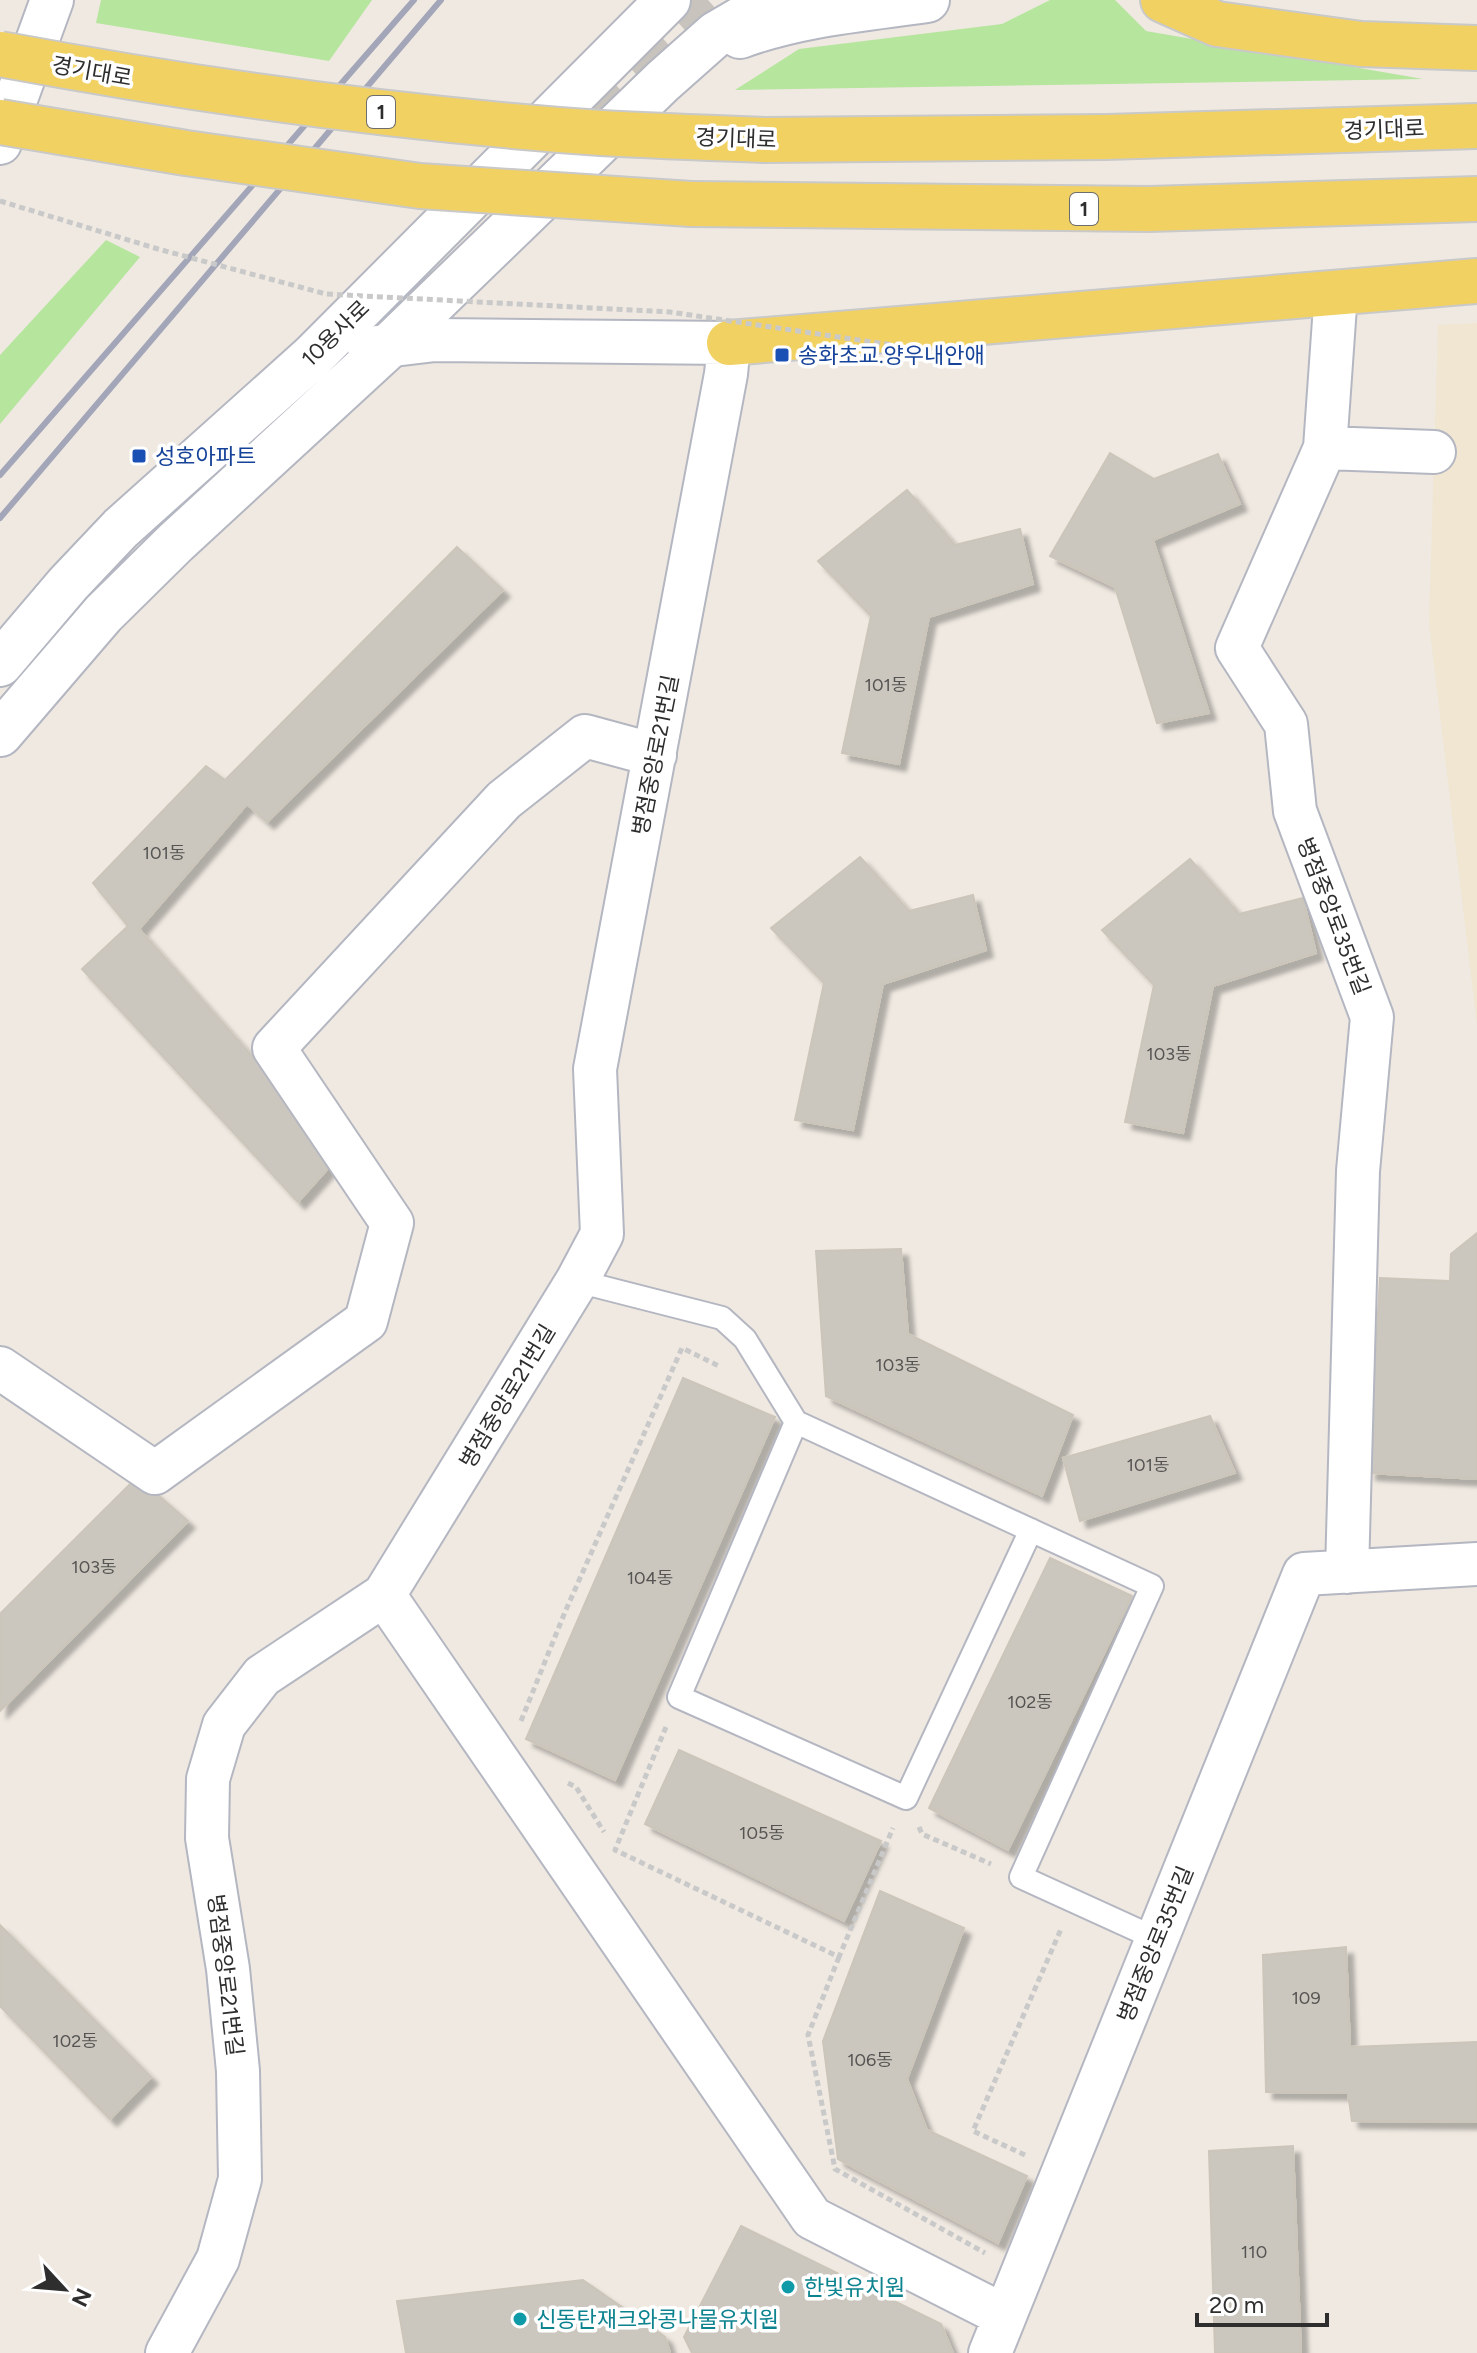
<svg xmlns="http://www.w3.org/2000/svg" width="1477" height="2353" font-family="Figtree,'Noto Sans KR',sans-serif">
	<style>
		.education { fill: #f0e6d1 }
		.green { fill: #b6e59e }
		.building { fill: #cbc7bf; stroke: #cbc5ba; stroke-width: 2; filter: url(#shadow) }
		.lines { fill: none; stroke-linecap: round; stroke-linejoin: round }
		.tertiary-tunnel { stroke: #c8c4bd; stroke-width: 44; stroke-dasharray: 44 22; stroke-linecap: butt }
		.service-casing { stroke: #b4b7c1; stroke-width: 26 }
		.minor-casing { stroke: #b4b7c1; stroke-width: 46 }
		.tertiary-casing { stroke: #b4b7c1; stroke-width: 48 }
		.primary-casing { stroke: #c9c9c9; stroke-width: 48 }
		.path { stroke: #c9c9c9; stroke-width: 5; stroke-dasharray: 6 4; stroke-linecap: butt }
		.service { stroke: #fff; stroke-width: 22 }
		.minor { stroke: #fff; stroke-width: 42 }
		.tertiary { stroke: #fff; stroke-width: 44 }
		.primary { stroke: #f2d163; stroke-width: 44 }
		.rail { stroke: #a3a6b8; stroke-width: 6 }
		.primary-bridge-casing { stroke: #c9c9c9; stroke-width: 48; stroke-linecap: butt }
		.path-bridge { stroke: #c9c9c9; stroke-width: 5; stroke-dasharray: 6 4; stroke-linecap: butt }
		.primary-bridge { stroke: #f2d163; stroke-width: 44 }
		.transit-dot { fill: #1a4fb4; stroke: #fff; stroke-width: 3 }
		.culture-dot { fill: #0f9aa8; stroke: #fff; stroke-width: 3 }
		.labels { text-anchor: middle; stroke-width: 7; stroke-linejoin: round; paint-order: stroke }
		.number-label { font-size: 18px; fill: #555452 }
		.shield { fill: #fff; stroke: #6d6d6d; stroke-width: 2 }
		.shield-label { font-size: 20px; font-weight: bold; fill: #2e2e2e }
		.street-label { font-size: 22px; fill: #2e2e2e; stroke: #fff }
		.transit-label { font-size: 22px; fill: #164399; stroke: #fff; text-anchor: start }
		.culture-label { font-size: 22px; fill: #0d838f; stroke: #fff; text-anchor: start }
	</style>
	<defs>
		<filter id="shadow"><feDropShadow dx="7" dy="7" stdDeviation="2" flood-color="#0004"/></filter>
	</defs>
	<rect width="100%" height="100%" fill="#efe9e1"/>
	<!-- education -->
	<path class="education" d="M1477,323V1025L1429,623L1438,325Z"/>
	<!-- green -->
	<path class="green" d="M101,0H372L329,61L96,23Z
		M1050,0H1115L1146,31L1423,79L735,90L799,49L1002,24Z
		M106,240L140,257L0,424V355Z"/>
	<!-- building -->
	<path class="building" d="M1110,453L1154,479L1218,454L1240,504L1153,540L1209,713L1157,723L1115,587L1050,556Z
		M907,490L955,545L1020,529L1033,584L929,617L899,764L842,753L871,616L818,561Z
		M457,547L503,590L267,822L247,804L139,929L340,1155L298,1202L82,969L128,926L93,883L206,766L225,780Z
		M860,857L909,911L973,895L986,950L883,984L853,1130L795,1120L824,983L771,928Z
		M1190,859L1239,914L1303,898L1316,953L1213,986L1183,1133L1125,1122L1154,985L1102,930Z
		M1477,1233V1479L1369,1473L1380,1278L1450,1281L1451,1254Z
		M901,1249L908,1334L1073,1415L1042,1496L826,1396L816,1251Z
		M683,1378L775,1417L615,1780L526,1739Z
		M1210,1416L1235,1473L1080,1521L1063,1458Z
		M137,1477L188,1521L0,1711V1614Z
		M1050,1558L1132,1596L1008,1850L929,1808Z
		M679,1750L881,1841L844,1921L645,1824Z
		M880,1891L964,1928L907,2079L927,2130L1027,2176L998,2243L838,2159L823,2041Z
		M0,1925L151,2077L110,2119L0,2006Z
		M1346,1947L1350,2047L1477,2042V2122L1352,2121L1348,2093L1266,2092L1263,1955Z
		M1293,2146L1301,2353H1215L1209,2151Z
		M741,2226L941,2324L953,2353H692L684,2337Z
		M583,2280L665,2337L670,2353H406L397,2301Z"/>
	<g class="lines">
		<!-- tertiary-tunnel -->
		<path class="tertiary-tunnel" d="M582,113L708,0"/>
		<defs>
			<path id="service" d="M577,1281L722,1318L745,1339L796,1422L1152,1586L1021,1877L1157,1939
				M796,1422L679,1697L906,1798L1031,1530"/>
			<path id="minor" d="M0,143L52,0
				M1336,292L1325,448L1237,648L1286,724L1295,811L1372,1017L1358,1171L1347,1572
				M1325,448L1434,452
				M0,1368L155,1473L366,1321L392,1223L274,1048L504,800L585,736L655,755
				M384,1595L812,2218L1005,2316
				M167,2353L218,2259L240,2179L238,2071L228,1969L207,1838L208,1779L224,1725L262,1676L384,1595L577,1281L602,1234L595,1069L726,374L729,343L435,340L369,348
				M990,2353L1304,1574L1477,1564"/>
			<path id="tertiary" d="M740,36C800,14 863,9 927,0
				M0,664L68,584L121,528L312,357L668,0
				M0,734L103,614L176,542L391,344L663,81L716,34L774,0"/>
			<path id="primary" d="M1163,0L1217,24L1361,44L1477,48
				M765,140L1106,137L1477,126
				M691,204L1149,209L1477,199
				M729,343L1477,281"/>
		</defs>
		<!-- service casing -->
		<use href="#service" class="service-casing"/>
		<!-- minor casing -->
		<use href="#minor" class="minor-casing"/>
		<!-- tertiary casing -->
		<use href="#tertiary" class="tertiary-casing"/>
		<!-- primary casing -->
		<use href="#primary" class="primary-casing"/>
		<!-- path -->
		<path class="path" d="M521,1721L565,1612L682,1348L721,1367
			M666,1727L615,1850L839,1957L893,1828
			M568,1783L576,1787L604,1832
			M919,1827L922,1834L991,1864
			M839,1957L808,2035L835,2169L985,2253
			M1025,2155L973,2131L1061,1929"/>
		<!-- service -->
		<use href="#service" class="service"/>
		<!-- minor -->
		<use href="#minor" class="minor"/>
		<!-- tertiary -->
		<use href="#tertiary" class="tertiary"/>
		<!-- primary -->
		<use href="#primary" class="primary"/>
		<!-- rail -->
		<path class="rail" d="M0,475L414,0
			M0,518L441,0"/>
		<defs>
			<path id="primary-bridge" d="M0,54C199,91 399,119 601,133C656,136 711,138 765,140
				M0,122L186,153L420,186L691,204"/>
		</defs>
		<!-- primary-bridge casing -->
		<use href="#primary-bridge" class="primary-bridge-casing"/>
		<!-- path-bridge -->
		<path class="path-bridge" d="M0,201L158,249L326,294L670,312L899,346"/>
		<!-- primary-bridge -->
		<use href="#primary-bridge" class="primary-bridge"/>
	</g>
	<!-- markers -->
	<g class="transit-dot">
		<rect x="774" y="347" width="16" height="16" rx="4"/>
		<rect x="131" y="448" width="16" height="16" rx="4"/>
	</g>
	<g class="culture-dot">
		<circle cx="788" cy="2287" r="8"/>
		<circle cx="520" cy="2319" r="8"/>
	</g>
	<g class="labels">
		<!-- number labels -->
		<g class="number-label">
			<text x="886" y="691">101동</text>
			<text x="164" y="859">101동</text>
			<text x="1169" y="1060">103동</text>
			<text x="898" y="1371">103동</text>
			<text x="1148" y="1471">101동</text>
			<text x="94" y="1573">103동</text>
			<text x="650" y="1584">104동</text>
			<text x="1030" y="1708">102동</text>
			<text x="762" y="1839">105동</text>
			<text x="1306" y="2004">109</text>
			<text x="75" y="2047">102동</text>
			<text x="870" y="2066">106동</text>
			<text x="1254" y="2258">110</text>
		</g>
		<!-- shield labels -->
		<g class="shield">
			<rect x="367" y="96" width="28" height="32" rx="6"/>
			<rect x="1070" y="193" width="28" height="32" rx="6"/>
		</g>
		<g class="shield-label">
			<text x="381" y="119">1</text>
			<text x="1084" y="216">1</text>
		</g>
		<!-- street labels -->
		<g class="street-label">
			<text transform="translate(92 71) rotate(10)" y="8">경기대로</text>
			<text transform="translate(1384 129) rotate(-2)" y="8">경기대로</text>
			<text transform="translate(736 138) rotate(2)" y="8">경기대로</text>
			<text transform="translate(335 333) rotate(-44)" y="8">10용사로</text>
			<text transform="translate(655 755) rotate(-79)" y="8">병점중앙로21번길</text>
			<text transform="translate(1334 916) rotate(69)" y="8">병점중앙로35번길</text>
			<text transform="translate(507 1396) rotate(-59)" y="8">병점중앙로21번길</text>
			<text transform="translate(1155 1944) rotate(-68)" y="8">병점중앙로35번길</text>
			<text transform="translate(226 1975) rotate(83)" y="8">병점중앙로21번길</text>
		</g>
		<!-- transit labels -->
		<g class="transit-label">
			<text x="798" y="363">송화초교.양우내안애</text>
			<text x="155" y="464">성호아파트</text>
		</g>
		<!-- culture labels -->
		<g class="culture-label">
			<text x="804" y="2295">한빛유치원</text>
			<text x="536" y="2327">신동탄재크와콩나물유치원</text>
		</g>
	</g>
	<!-- north arrow -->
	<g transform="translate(64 2289) rotate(116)" stroke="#ffffff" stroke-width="6" paint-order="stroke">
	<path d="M0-6L14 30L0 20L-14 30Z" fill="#2e2e2e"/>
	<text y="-12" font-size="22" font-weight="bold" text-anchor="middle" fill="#2e2e2e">N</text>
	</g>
	<!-- scale -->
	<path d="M1197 2313v12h130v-12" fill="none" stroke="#2e2e2e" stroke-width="4"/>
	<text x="1209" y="2313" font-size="24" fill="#2e2e2e" stroke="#ffffff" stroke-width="6" paint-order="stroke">20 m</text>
</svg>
